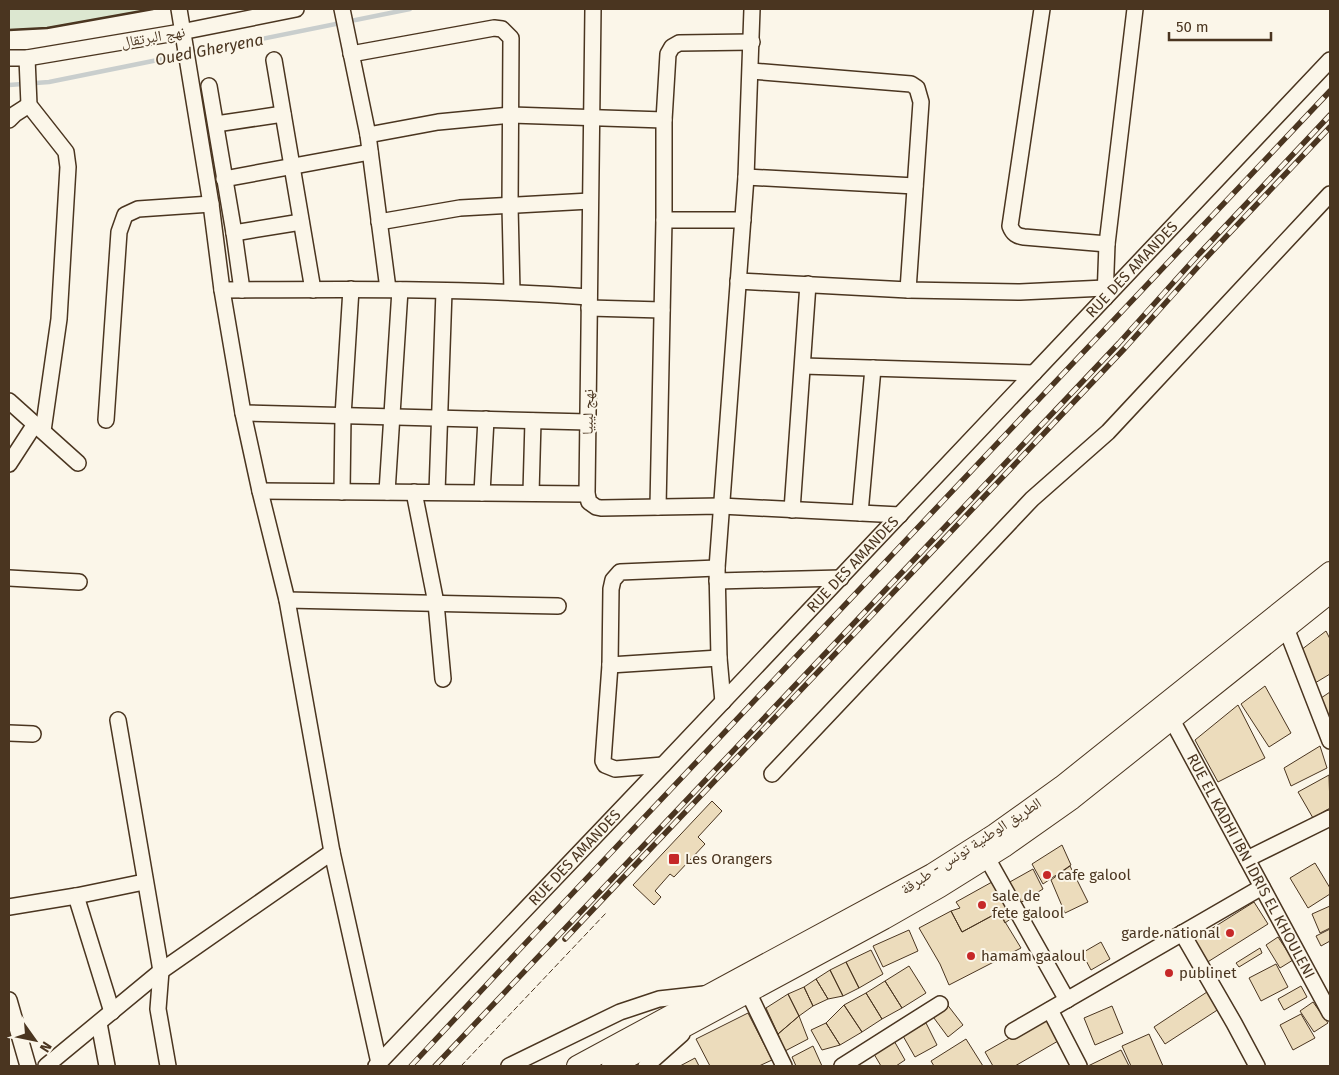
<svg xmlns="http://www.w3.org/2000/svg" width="1339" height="1075" font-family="'Fira Sans','Noto Naskh Arabic',sans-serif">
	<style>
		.green { fill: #dce7d0; stroke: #887966 }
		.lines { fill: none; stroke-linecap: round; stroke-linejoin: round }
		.stream { stroke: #c9cecd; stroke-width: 4.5 }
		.building { fill: #ecdcbc; stroke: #4a3520 }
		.minor-casing { stroke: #4a3520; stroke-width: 18 }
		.major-casing { stroke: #4a3520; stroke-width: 22 }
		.minor { stroke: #fbf6e9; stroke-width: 15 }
		.major { stroke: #fbf6e9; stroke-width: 20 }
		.rail-casing { stroke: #4a3520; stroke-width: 5.5 }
		.rail { stroke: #fbf6e9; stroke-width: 4; stroke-dasharray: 11; stroke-linecap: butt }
		.fence { stroke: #4a3520; stroke-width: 1; stroke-dasharray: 6 2.5; stroke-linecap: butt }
		.wall { stroke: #4a3520; stroke-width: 2.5 }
		.poi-dot { fill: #c62828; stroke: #fbf6e9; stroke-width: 2 }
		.labels { text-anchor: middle; stroke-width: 4; stroke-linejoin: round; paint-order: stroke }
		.street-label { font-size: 15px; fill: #4a3520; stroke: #fbf6e9 }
		.poi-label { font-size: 15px; fill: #4a3520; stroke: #fbf6e9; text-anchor: start }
		.water-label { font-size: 16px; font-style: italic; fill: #4a3520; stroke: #fbf6e9 }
	</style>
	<rect width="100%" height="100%" fill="#fbf6e9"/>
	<!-- green -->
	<path class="green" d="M9,9H153L47,28L9,30Z"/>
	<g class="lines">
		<!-- stream -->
		<path class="stream" d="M9,85L49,82L410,9"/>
	</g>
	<!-- building -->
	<path class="building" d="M1326,631L1330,639V674L1315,683L1301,650Z
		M1265,686L1291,733L1269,747L1241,704Z
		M1330,692V721L1318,700Z
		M1238,705L1265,758L1218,782L1195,740Z
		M1320,746L1327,768L1291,786L1284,768Z
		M1329,775L1330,808L1313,818L1298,792Z
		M712,801L722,811L698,837L705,844L674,877L670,874L655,891L661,897L654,905L633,885Z
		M1062,845L1071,865L1043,884L1032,864Z
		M1315,863L1330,888V894L1308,908L1290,878Z
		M1070,866L1088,902L1065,913L1051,880Z
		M1033,869L1043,889L1020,903L1008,883Z
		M992,882L1013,917L1005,923L999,912L962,932L951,911L960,908L956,902Z
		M1254,902L1268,924L1206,963L1192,941Z
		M1330,906V928L1320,933L1312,914Z
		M951,911L962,932L999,912L1021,948L949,985L940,964L919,928Z
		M1330,929V941L1321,946L1316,936Z
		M909,930L918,951L883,967L873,946Z
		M1278,937L1293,960L1280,968L1266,945Z
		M1101,942L1110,959L1091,970L1082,953Z
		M1260,948L1262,953L1239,967L1236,963Z
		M871,950L883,974L859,988L846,962Z
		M846,962L859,988L843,996L830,970Z
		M1276,964L1288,987L1261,1001L1249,978Z
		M909,966L926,993L902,1008L885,981Z
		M830,970L843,996L828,999L816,979Z
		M816,979L828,999L813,1006L804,987Z
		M885,981L902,1008L882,1019L866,993Z
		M1301,986L1307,997L1284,1010L1278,999Z
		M804,987L813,1006L799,1016L788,994Z
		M1210,990L1222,1007L1165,1044L1154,1027Z
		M866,993L882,1019L862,1032L844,1005Z
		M788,994L799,1016L778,1034L766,1008Z
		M1313,1002L1328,1023L1314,1032L1300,1011Z
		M946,1003L963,1025L948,1037L931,1014Z
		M844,1005L862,1032L840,1045L826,1023Z
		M1112,1006L1123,1033L1095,1045L1084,1018Z
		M748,1013L772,1060L759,1066H710L696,1039Z
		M1301,1014L1315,1038L1293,1050L1280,1025Z
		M799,1016L808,1039L785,1051L778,1034Z
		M1045,1018L1058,1041L1015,1066H993L985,1052Z
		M826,1023L840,1045L822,1050L811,1030Z
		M926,1023L937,1045L915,1057L903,1036Z
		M1149,1034L1163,1066H1131L1122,1046Z
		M893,1039L905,1060L896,1066H881L871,1049Z
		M966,1039L983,1066H934L931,1061Z
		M813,1046L822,1066H796L792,1057Z
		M1121,1050L1129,1066H1088Z
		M695,1058L699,1066H680Z"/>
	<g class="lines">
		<defs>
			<g id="minor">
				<path d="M179,9L211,204L222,290L243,413L260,491L287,600L332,852L379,1063"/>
				<path d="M342,9L368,135L388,289"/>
				<path d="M593,9L587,494L589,502L596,507L601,508L721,506L900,515"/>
				<path d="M1042,9L1010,226C1013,234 1017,236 1024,237L1107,244"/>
				<path d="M351,54L494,28L502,29L511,38L510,206L512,292"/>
				<path d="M9,58H27L181,32L296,9"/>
				<path d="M27,58L29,105L66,152L68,167L59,319L43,431"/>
				<path d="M274,60L313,290"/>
				<path d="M751,71L911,84L917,88L921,102L908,290"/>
				<path d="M209,86L234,233L242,290"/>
				<path d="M9,120L15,114L29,105"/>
				<path d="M216,124L283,114"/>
				<path d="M368,135L438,122L511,115L664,120"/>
				<path d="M746,177L915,186"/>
				<path d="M224,179L370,152"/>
				<path d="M664,220H743"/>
				<path d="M379,222L460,208L590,201"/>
				<path d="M234,233L301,222"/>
				<path d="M738,281L908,290L1020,292L1105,288"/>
				<path d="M222,290C345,289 467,288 589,297"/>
				<path d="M1105,298L1107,244L1135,9"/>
				<path d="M589,308L662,310"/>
				<path d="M803,366L1034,373"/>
				<path d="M9,401L78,463"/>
				<path d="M243,413L588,422"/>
				<path d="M106,420L119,232L125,215L138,209L211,204"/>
				<path d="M9,464L35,424"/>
				<path d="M260,491L587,494"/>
				<path d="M342,492L343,416L351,289"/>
				<path d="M387,492L400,290"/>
				<path d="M414,492L436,603L443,679"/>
				<path d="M437,492L444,291"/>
				<path d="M482,493L486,419"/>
				<path d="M531,493L533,421"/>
				<path d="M658,507L664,220V120L668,54L672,47L679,43L752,42"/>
				<path d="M792,510L808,284"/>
				<path d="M860,513L873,368"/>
				<path d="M9,578L79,582"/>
				<path d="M717,581L841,578"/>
				<path d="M287,600L558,606"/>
				<path d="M1286,628L1330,741"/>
				<path d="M610,665L719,658"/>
				<path d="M723,702L719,658L717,568L746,177L752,9"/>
				<path d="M118,720L161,971L158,1009L168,1066"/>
				<path id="s1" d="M1172,720L1330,1013"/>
				<path d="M9,733L33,734"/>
				<path d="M663,765L615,769L605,765L603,761L610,665L611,589L613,580L620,572L717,568"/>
				<path d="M772,774L1032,499L1108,432L1330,194"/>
				<path d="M987,858L1067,1000"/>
				<path d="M1247,859L1330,818"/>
				<path d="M76,896L112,1012"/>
				<path d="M9,907L76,896L144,882"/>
				<path d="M1182,933L1234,1023L1257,1066"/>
				<path d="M748,992L784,1066"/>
				<path d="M9,1000L28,1066"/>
				<path d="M1050,1010L1079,1066"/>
				<path d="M99,1023L107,1066"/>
				<path d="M1013,1031L1262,887"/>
				<path d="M46,1066L161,971L332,852"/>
				<path id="s2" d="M376,1066L663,765L1330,60"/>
				<path d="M509,1066L620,1012L659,999L704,994"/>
				<path d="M646,1066L682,1034"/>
				<path d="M842,1066L940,1004"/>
			</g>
			<path id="major" d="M577,1066L932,874L995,834L1062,786L1330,572
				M612,1066L884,919L940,887L1004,847L1072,799L1330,593"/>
		</defs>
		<!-- minor casing -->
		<use href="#minor" class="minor-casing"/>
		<!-- major casing -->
		<use href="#major" class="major-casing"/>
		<!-- minor -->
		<use href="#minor" class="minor"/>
		<!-- major -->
		<use href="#major" class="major"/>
		<defs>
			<path id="rail" d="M565,939L1125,348L1205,259L1330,127
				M411,1066L520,949L1330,91
				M435,1066L1119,343L1199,254L1330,115"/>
		</defs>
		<!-- rail casing -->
		<use href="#rail" class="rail-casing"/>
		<!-- rail -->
		<use href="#rail" class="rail"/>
		<!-- fence -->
		<path class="fence" d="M461,1066L606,913"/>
		<!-- wall -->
		<path class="wall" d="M9,30L47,28L153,9"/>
	</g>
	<!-- markers -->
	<g class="poi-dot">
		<rect x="668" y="853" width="12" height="12" rx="2.5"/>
		<circle cx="1047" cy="875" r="5"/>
		<circle cx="982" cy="905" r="5"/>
		<circle cx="1230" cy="933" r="5"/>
		<circle cx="971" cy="956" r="5"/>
		<circle cx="1169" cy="973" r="5"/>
	</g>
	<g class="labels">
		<!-- street labels -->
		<g class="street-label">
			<text transform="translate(153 37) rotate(-10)" y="5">نهج البرتقال</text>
			<text dy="5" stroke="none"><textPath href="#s2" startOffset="1098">RUE DES AMANDES</textPath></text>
			<text transform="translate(588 412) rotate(-89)" y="5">نهج ليبيا</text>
			<text dy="5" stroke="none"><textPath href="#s2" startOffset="692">RUE DES AMANDES</textPath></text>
			<text transform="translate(971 846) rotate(-33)" y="5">الطريق الوطنية تونس - طبرقة</text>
			<text dy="5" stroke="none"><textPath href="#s2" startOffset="288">RUE DES AMANDES</textPath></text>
			<text dy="5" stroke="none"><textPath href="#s1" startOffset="166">RUE EL KADHI IBN IDRIS EL KHOULENI</textPath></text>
		</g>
		<!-- poi labels -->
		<g class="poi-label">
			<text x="685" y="864">Les Orangers</text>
			<text x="1057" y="880">cafe galool</text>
			<text x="992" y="901">sale de<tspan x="992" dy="17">fete galool</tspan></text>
			<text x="1220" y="938" text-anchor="end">garde national</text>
			<text x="981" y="961">hamam gaaloul</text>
			<text x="1179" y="978">publinet</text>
		</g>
		<!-- water labels -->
		<g class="water-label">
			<text transform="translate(209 49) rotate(-11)" y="6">Oued Gheryena</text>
		</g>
	</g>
	<!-- border -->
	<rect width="1339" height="1075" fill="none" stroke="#4a3520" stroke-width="20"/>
	<!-- north arrow -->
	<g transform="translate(35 1040) rotate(123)" stroke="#fbf6e9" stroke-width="4" paint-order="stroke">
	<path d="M0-4L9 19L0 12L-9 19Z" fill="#4a3520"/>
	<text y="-8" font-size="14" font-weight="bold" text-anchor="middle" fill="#4a3520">N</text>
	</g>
	<!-- scale -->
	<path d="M1169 32v8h102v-8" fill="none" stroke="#4a3520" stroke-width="2.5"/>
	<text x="1176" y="32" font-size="15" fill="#4a3520" stroke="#fbf6e9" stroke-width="4" paint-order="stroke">50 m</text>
</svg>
